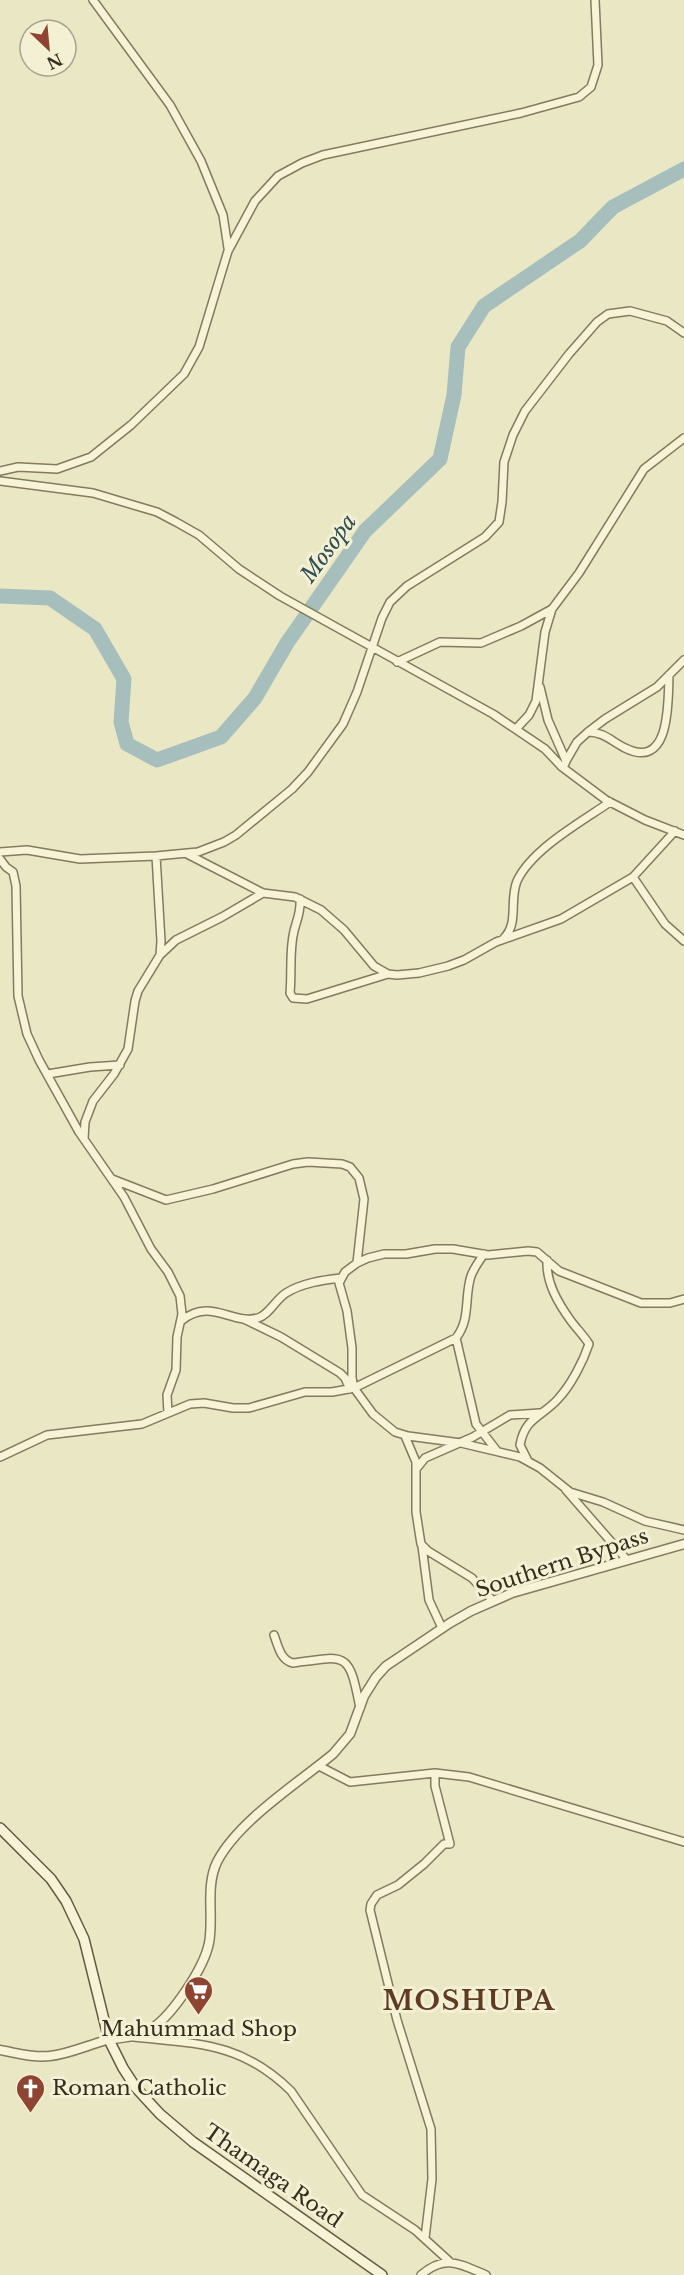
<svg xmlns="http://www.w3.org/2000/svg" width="684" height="2275" font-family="'Libre Baskerville',serif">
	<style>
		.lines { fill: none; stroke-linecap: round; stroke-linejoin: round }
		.stream { stroke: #6e8c8a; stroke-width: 2 }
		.river { stroke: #a6bebc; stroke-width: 15 }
		.minor-casing { stroke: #847a5c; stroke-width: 10 }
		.tertiary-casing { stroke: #847a5c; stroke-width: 11 }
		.secondary-casing { stroke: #665b40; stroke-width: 12 }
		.minor { stroke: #f6f3d7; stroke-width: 7 }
		.tertiary { stroke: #f6f3d7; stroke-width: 8 }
		.secondary { stroke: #f6f3d7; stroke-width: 9 }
		.labels { text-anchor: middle; stroke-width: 6; stroke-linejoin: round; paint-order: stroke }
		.street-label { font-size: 21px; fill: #352e1f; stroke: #f3f0d4 }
		.poi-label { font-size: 21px; fill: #352e1f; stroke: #f3f0d4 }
		.water-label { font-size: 22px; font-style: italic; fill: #304f54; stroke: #f3f0d4 }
		.district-label { font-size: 27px; font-weight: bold; letter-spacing: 1.5px; fill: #5e3b22; stroke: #f3f0d4 }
	</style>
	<rect width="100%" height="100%" fill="#eae7c5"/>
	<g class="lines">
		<!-- stream -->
		<path class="stream" d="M683,168H684"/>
		<!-- river -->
		<path class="river" d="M0,596L50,598L95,629L124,679L121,722L127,744L157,760L221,737L255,698L287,643L365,531L440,459L454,395L458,347L484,306L580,241L613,207L684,169"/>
		<defs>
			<path id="minor" d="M93,0L170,105L201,161L223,215L228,248
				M0,471L18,467L57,469L91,457L131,425L184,374L199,347L228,251L255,201L278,176L302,163L323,155L521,113L579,97L591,87L598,65L595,0
				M0,481L93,493L157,512L176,522L199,535L239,569L280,596L493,714L545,749L562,767L606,800L645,820L684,835
				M397,662L440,642L481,643L521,626L552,609
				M540,687L548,720L566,761L565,764
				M516,729L529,715L536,701L545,632L552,609L579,573L644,469L684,438
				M588,732C604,732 611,741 625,748C671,771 668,701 669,675
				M566,761L577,742L588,732L605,719L657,687L684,660
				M0,852L27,850L80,859L156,856L198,852L224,842L236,835L292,789L308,772L343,724L357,692L382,618L390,602L407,586L485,537L499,522L502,502L504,462L513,435L525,411L569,354L597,322L608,314L630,311L667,321L684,333
				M187,854L263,893L295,897L321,910L344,930L374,966L388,974L397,975L419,973L448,966L464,960L496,942L561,919L633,877L675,831
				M0,859L6,867L13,872L16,886L18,996L27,1034L39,1060L79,1132L124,1197L151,1249L168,1272L180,1296L182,1314L177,1337L176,1370L167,1395L168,1413
				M633,877L665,924L684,941
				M300,899C301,912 297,919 294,931C289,951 292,973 290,993L293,998L307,999L388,974
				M504,938C519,923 509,900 517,881C532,849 581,822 610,802
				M160,955L176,940L222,917L263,893
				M48,1074L90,1067L120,1065
				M84,1139L85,1122L93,1101L114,1074L128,1049L135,1001L138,991L160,955L161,941L156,856
				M112,1179L166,1200L213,1189L293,1164L308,1162L342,1164L350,1167L359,1178L364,1199L357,1263
				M684,1299L670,1303H641L559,1271L537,1252L528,1251L488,1255L453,1249H435L406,1254H384L368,1258L357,1263L345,1272L339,1283L347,1311L352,1348V1378L354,1388L373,1414L395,1432L408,1436L461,1443L520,1457L540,1468L570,1492L603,1502L645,1521L684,1530
				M244,1319L281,1337L340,1373L345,1378L350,1389
				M181,1321C211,1297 231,1325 258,1318C269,1315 276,1299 286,1293C302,1283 323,1280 341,1278
				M456,1338L476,1424L497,1451
				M405,1436L416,1462V1512L421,1544L428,1551L472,1578L493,1601
				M0,1457L47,1435L142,1424L190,1404L204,1403L233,1408H249L305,1392H332L354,1388L456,1338C471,1319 464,1297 471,1276C474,1268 479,1261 484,1254
				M527,1459L520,1445C525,1417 542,1417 558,1399C571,1385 583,1362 589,1344C584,1336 577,1329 571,1321C558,1303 546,1283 547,1260
				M417,1468L425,1458L473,1437L510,1415L540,1413
				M566,1490L627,1560
				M422,1546L429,1600L442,1628
				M274,1635C278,1646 281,1661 293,1663C348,1655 349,1652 360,1708
				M319,1766L350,1782L435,1773L469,1777L684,1842
				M134,2037C198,2044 241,2042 291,2091L362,2195L415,2230L449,2261
				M425,2238L432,2179L431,2129L397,2020L370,1910L371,1904L377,1895L398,1885L424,1864L444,1844H450L435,1786V1773
				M421,2275C445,2254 460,2264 486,2275"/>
			<path id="tertiary" d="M0,2050C17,2053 33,2058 50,2056C69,2054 88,2045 107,2040C123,2037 136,2038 151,2029C172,2016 204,1968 209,1943C214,1917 205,1887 217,1862C238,1821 298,1783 333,1754L350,1734L364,1696L376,1677L386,1666L450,1623L471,1611L512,1593L684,1544"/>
			<path id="secondary" d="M0,1828L51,1879L66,1901L84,1939L109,2040L123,2068L136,2088L160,2114L193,2142L382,2275"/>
		</defs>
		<!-- minor casing -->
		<use href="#minor" class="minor-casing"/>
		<!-- tertiary casing -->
		<use href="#tertiary" class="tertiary-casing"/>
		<!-- secondary casing -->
		<use href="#secondary" class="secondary-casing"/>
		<!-- minor -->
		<use href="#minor" class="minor"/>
		<!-- tertiary -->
		<use href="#tertiary" class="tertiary"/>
		<!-- secondary -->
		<use href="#secondary" class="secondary"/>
	</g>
	<!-- icons -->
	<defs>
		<symbol id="supermarket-pin" viewBox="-11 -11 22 30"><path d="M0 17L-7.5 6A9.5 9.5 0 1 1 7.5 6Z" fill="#8e4431" stroke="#f3f0d4"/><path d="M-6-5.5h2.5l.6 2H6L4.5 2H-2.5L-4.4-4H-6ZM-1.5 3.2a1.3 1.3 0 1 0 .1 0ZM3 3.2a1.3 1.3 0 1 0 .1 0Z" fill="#fff"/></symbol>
		<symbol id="church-pin" viewBox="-11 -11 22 30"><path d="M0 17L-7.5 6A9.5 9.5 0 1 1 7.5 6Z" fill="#8e4431" stroke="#f3f0d4"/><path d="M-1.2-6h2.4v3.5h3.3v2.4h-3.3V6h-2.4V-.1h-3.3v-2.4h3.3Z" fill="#fff"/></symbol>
	</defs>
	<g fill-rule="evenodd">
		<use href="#supermarket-pin" x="182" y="1974" width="33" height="45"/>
		<use href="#church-pin" x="14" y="2072" width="33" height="45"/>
	</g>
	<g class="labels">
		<!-- street labels -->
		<g class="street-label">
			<text transform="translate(562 1563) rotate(-18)" y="7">Southern Bypass</text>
			<text transform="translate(273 2176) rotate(35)" y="7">Thamaga Road</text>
		</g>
		<!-- poi labels -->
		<g class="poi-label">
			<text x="199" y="2036">Mahummad Shop</text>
			<text x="52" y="2095" text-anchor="start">Roman Catholic</text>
		</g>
		<!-- water labels -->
		<g class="water-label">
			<text transform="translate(328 548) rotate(-54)" y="8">Mosopa</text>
		</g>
		<!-- district labels -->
		<g class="district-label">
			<text x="469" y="2010">MOSHUPA</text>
		</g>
	</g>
	<!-- north arrow -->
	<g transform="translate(48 48) rotate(154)"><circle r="28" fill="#f3f0d4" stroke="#a7a28c" stroke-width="1.5"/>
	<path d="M0-4.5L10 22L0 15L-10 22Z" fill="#8e4431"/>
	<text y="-9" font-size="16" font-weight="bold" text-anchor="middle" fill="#352e1f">N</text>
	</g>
</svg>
